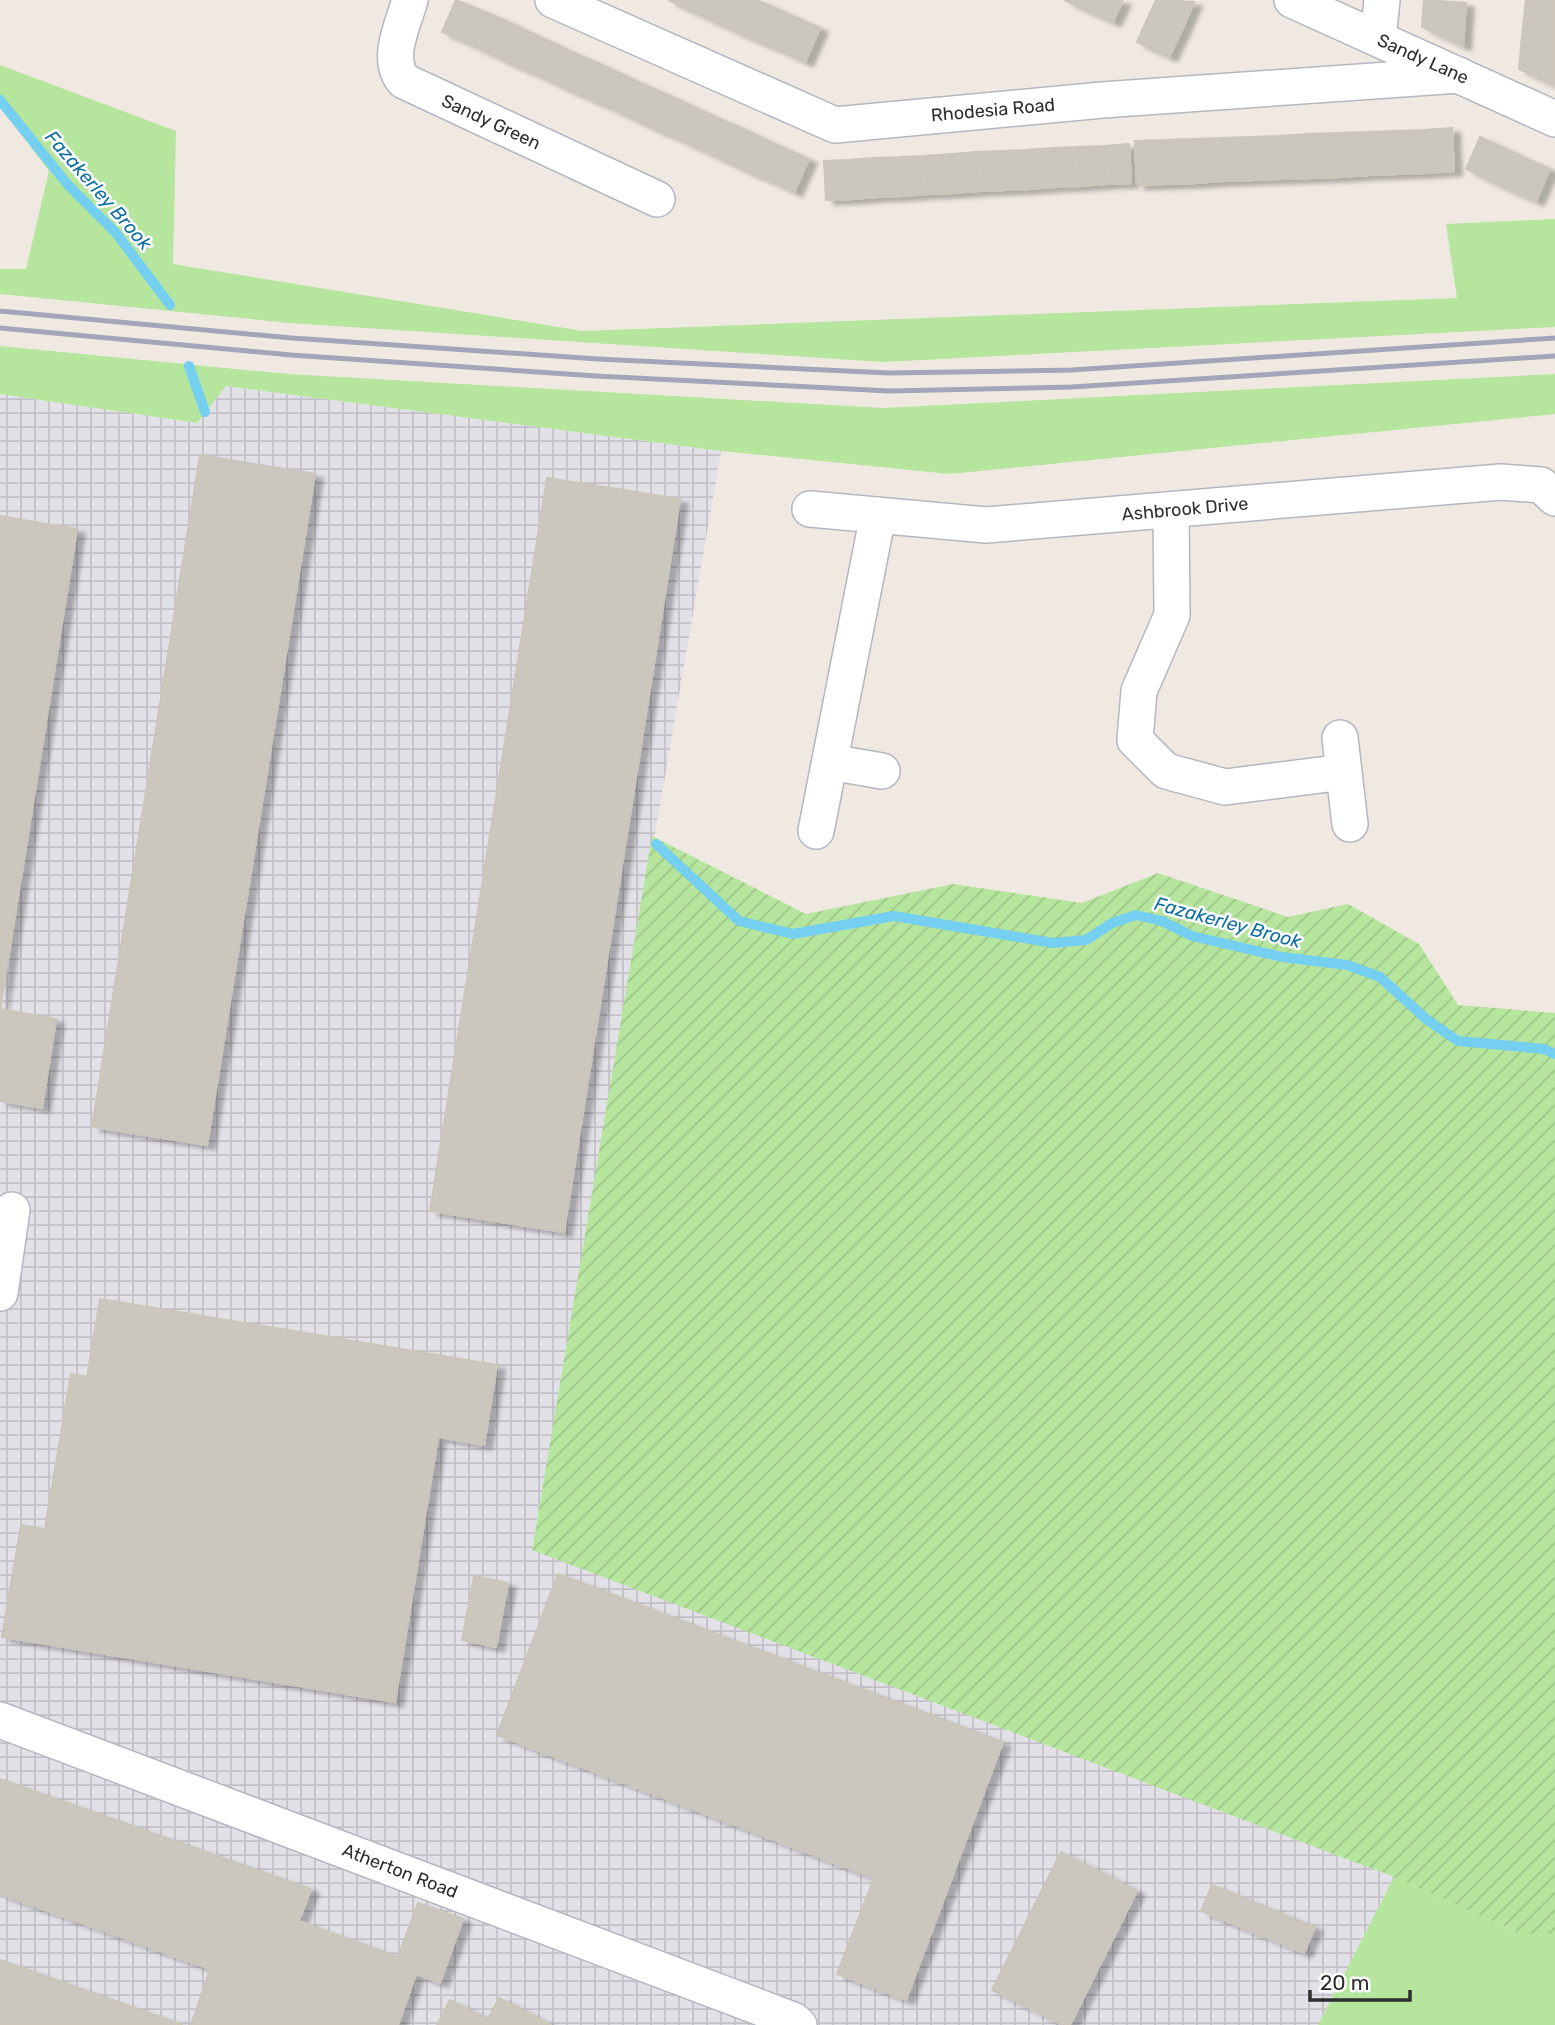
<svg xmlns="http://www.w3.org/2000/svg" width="1555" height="2025" font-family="Rubik,sans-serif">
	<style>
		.industrial { fill: url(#industrial-grid) }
		.grass { fill: #b6e59e }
		.garden { fill: url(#garden-furrows) }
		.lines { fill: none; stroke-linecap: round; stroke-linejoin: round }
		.stream { stroke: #75cff0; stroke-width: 10 }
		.building { fill: #cbc7bf; stroke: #cbc5ba; stroke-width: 2; filter: url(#shadow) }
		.minor-casing { stroke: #b4b7c1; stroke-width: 38 }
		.minor { stroke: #fff; stroke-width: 35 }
		.rail { stroke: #a3a6b8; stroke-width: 5 }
		.labels { text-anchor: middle; stroke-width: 5; stroke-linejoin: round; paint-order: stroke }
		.street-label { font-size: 18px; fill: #2e2e2e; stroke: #fff }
		.water-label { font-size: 19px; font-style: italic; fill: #0d6fa3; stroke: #fff }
	</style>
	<defs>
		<pattern id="industrial-grid" width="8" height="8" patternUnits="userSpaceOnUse" patternTransform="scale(1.75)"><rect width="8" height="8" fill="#e3e1e8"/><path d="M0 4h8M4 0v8" fill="none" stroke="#c3c1c7"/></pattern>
		<pattern id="garden-furrows" width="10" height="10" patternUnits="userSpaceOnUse" patternTransform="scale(1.75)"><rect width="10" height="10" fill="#b6e59e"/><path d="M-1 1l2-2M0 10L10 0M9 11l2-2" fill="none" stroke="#9dc588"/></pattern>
		<filter id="shadow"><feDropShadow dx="8" dy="4.5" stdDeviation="2" flood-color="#0004"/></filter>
	</defs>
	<rect width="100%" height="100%" fill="#efe9e1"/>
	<!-- industrial -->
	<path class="industrial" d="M225,386L721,451L532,1549L1394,1877L1318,2025H0V394L197,423Z"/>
	<!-- grass -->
	<path class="grass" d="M0,65L176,131L173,264L583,331L1457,298L1446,224L1555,219V327L883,362L290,323L0,294V269H26L49,171L0,107Z
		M0,346L288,374L883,408L1555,374V414L950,474L721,451L226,386L197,423L0,394Z
		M1394,1877L1521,1934H1555V2025H1318Z"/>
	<!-- garden -->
	<path class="garden" d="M652,836L806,914L953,884L1082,903L1158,873L1288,917L1348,904L1419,944L1458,1005L1555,1013V1934H1521L1394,1877L532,1550Z"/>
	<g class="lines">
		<!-- stream -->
		<path class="stream" d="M0,100L68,185L116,233L170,305
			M189,366L205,412
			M656,844L739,921L793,934L894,916L1053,943L1086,940L1112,923L1136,915L1162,921L1192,936L1282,957L1347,965L1380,977L1426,1019L1458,1041L1544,1049L1555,1054"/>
	</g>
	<!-- building -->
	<path class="building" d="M456,0L480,10L466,42L442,32Z
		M668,0H692L688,9Z
		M692,0H720L711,20L688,9Z
		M720,0H748L735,31L711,20Z
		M748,0H757L773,7L758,41L735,31Z
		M1064,0H1091L1086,10Z
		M1091,0H1123L1113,22L1086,10Z
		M1156,0L1194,2L1182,30L1149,15Z
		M1424,0L1466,3L1463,46L1422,27Z
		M1526,0H1555V21L1524,18Z
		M773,7L797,18L782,51L758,41Z
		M480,10L504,20L489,53L466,42Z
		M1149,15L1182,30L1169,57L1137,42Z
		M797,18L820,28L805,62L782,51Z
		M1524,18L1555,21V49L1521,46Z
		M504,20L527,31L512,64L489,53Z
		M527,31L551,42L536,74L512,64Z
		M551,42L574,53L559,85L536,74Z
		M1521,46L1555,49V86L1519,69Z
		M574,53L598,63L583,96L559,85Z
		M598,63L621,74L607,106L583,96Z
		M621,74L645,85L630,117L607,106Z
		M645,85L668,95L653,128L630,117Z
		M668,95L692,106L677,138L653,128Z
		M692,106L715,117L700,149L677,138Z
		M715,117L739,127L724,160L700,149Z
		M739,127L762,138L747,171L724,160Z
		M1452,128L1454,171L1425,173L1424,130Z
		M1424,130L1425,173L1397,174L1395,131Z
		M1395,131L1397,174L1368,175L1366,132Z
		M1366,132L1368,175L1339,177L1337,133Z
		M1337,133L1339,177L1310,178L1308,134Z
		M1308,134L1310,178L1281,179L1279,136Z
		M1279,136L1281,179L1253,180L1251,137Z
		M1251,137L1253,180L1224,181L1221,138Z
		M1480,137L1504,148L1489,180L1466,169Z
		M762,138L786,149L771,181L747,171Z
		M1221,138L1224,181L1195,183L1193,139Z
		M1193,139L1195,183L1166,184L1164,140Z
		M1164,140L1166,184L1137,185L1135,141Z
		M1129,144L1131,183L1106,184L1103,146Z
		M1103,146L1106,184L1080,186L1078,147Z
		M1078,147L1080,186L1055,187L1052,148Z
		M1052,148L1055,187L1029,189L1027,150Z
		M1504,148L1527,159L1512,191L1489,180Z
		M786,149L809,159L794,192L771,181Z
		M1027,150L1029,189L1004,190L1002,151Z
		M1002,151L1004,190L978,191L976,152Z
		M976,152L978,191L953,193L951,154Z
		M951,154L953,193L928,194L925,156Z
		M925,156L928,194L902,196L900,157Z
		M900,157L902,196L877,197L874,158Z
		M874,158L877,197L851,199L849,160Z
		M1527,159L1550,169L1536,201L1512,191Z
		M849,160L851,199L826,200L824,161Z
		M200,455L315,474L207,1145L92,1127Z
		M547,478L680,499L564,1232L430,1211Z
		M0,516L77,529L0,1009L56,1019L42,1108L0,1101Z
		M100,1299L497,1365L484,1445L438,1437L395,1702L2,1637L21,1525L45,1529L71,1374L87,1377Z
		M558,1574L1003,1742L906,2000L837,1974L874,1878L497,1735Z
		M474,1576L508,1583L496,1647L462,1640Z
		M0,1779L311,1889L299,1921L398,1957L418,1903L463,1919L440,1983L416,1974L398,2025H191L210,1969L0,1894Z
		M1061,1852L1137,1891L1070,2025H1063L992,1990Z
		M1212,1885L1315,1927L1304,1953L1201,1911Z
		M0,1960L183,2025H0Z
		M499,1998L551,2025H437L450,2000L488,2019Z"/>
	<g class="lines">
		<defs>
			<path id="minor" d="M410,0C403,25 385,59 404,81L657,199
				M553,0L835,125L1102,100L1459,75
				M1292,0L1555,119
				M1378,39L1382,0
				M810,509L986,525L1501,482L1541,485L1555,498
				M1171,510L1172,615L1139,691L1135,740L1166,771L1225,787L1344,772
				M1340,738L1350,824
				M830,762L882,771
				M816,831L878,515
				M0,1293L12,1210
				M0,1720L793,2020L799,2025"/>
		</defs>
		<!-- minor casing -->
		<use href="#minor" class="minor-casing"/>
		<!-- minor -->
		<use href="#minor" class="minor"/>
		<!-- rail -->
		<path class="rail" d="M0,311L292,338L598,359L889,373L1072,370L1555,338
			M0,328L291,355L596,376L889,391L1072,387L1555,356"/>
	</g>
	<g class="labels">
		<!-- street labels -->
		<g class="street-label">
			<text transform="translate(1423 59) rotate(24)" y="6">Sandy Lane</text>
			<text transform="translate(993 110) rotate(-5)" y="6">Rhodesia Road</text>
			<text transform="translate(491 122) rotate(25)" y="6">Sandy Green</text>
			<text transform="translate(1185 509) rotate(-5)" y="6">Ashbrook Drive</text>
			<text transform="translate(400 1871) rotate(21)" y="6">Atherton Road</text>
		</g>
		<!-- water labels -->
		<g class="water-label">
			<text transform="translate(99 190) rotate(49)" y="7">Fazakerley Brook</text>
			<text transform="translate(1228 922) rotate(15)" y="7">Fazakerley Brook</text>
		</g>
	</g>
	<!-- scale -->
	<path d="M1310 1990v10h100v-10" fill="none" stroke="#2e2e2e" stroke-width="3.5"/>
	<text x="1320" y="1990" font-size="21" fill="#2e2e2e" stroke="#ffffff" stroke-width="5" paint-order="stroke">20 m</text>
</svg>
